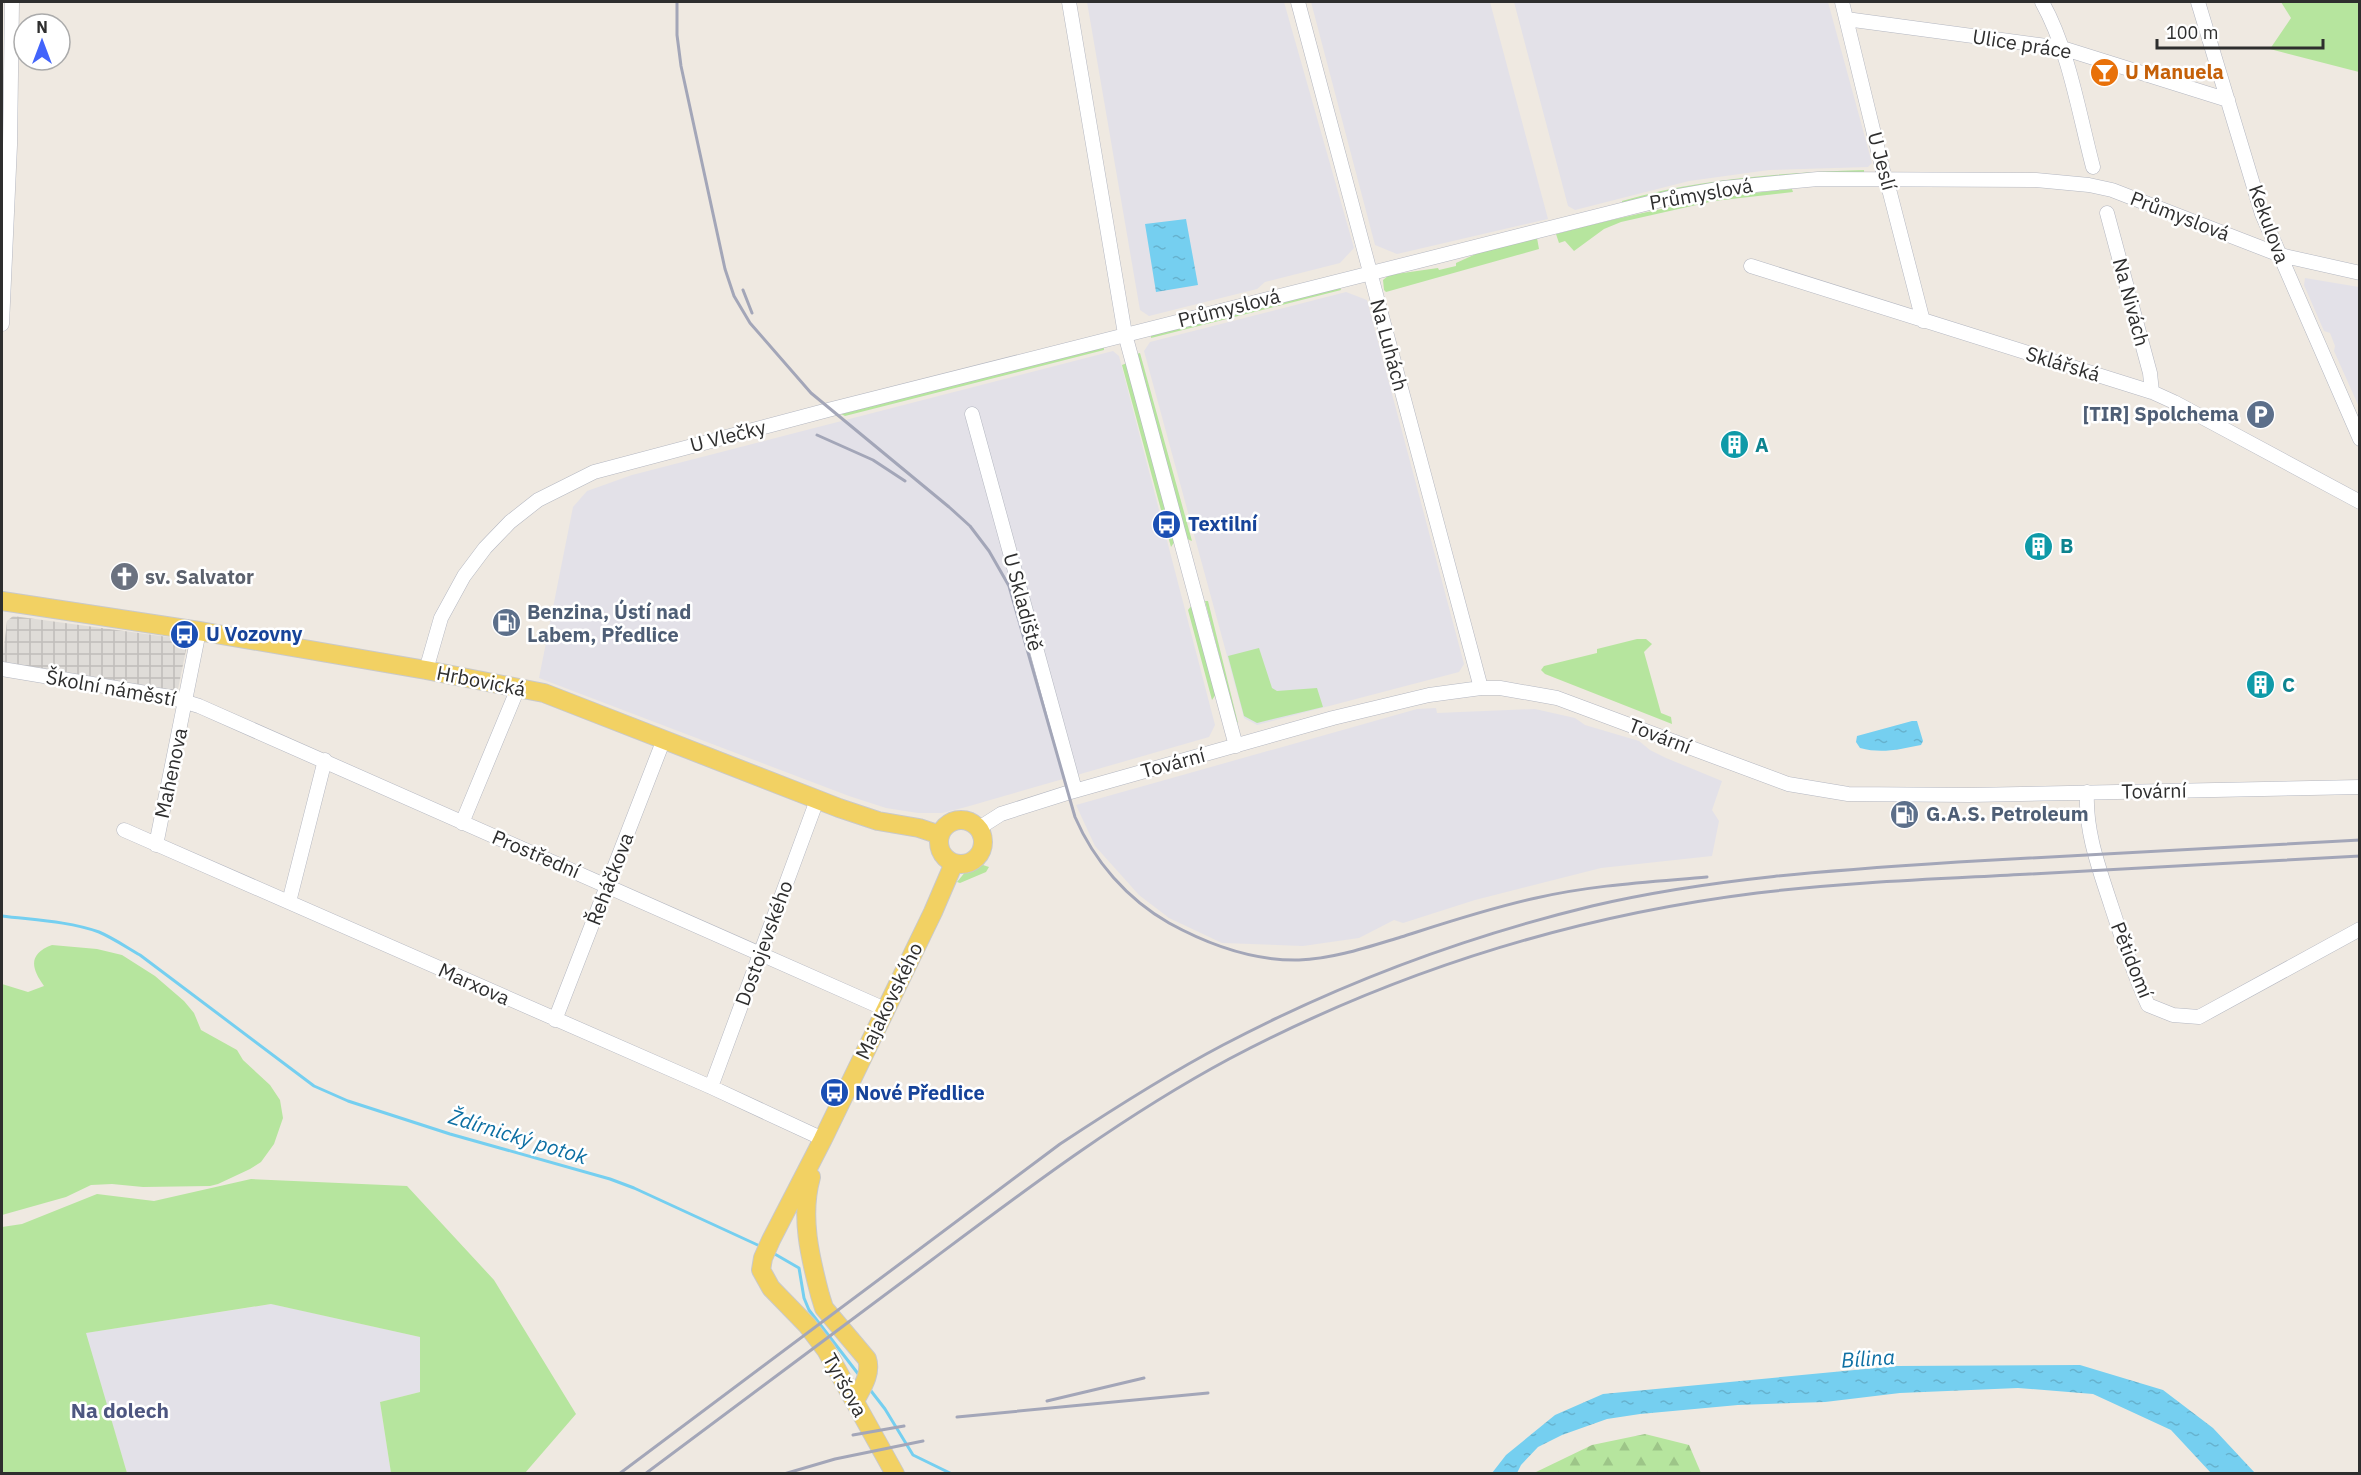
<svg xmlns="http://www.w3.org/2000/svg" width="2361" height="1475" font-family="'IBM Plex Sans',sans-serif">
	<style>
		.industrial { fill: #e3e1e8 }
		.green { fill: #b6e59e }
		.forest { fill: url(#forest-firs) }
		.plaza { fill: url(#plaza-grid) }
		.water { fill: url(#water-ripples) }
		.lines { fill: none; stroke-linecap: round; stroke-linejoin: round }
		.stream { stroke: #75cff0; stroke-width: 3 }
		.minor-casing { stroke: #b4b7c1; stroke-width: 15 }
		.major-casing { stroke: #c9c9c9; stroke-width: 20 }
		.minor { stroke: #fff; stroke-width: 14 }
		.major { stroke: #f2d163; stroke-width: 18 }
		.rail { stroke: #a3a6b8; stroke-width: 3 }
		.labels { text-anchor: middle; stroke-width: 5; stroke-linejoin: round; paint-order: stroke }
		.street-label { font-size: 20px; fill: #2e2e2e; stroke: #fff }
		.food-label { font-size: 20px; font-weight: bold; fill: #c56008; stroke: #fff; text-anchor: start }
		.service-label { font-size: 20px; font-weight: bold; fill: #4e5e75; stroke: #fff; text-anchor: start }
		.culture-label { font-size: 20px; font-weight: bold; fill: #0d838f; stroke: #fff; text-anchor: start }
		.transit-label { font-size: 20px; font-weight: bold; fill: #164399; stroke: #fff; text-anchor: start }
		.worship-label { font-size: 20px; font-weight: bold; fill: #5b616d; stroke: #fff; text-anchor: start }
		.water-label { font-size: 21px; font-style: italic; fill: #0d6fa3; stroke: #fff }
		.neighbourhood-label { font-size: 21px; font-weight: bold; fill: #4d5680; stroke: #fff }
	</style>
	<defs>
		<pattern id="forest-firs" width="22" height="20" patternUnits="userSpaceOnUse" patternTransform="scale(1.5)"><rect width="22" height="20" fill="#b6e59e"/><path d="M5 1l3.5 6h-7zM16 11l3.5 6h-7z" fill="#9dc588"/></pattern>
		<pattern id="plaza-grid" width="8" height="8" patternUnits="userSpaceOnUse" patternTransform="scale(1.5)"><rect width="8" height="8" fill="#dfdcd8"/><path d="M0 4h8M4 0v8" fill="none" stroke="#c0bdba"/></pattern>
		<pattern id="water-ripples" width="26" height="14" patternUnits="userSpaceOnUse" patternTransform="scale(1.5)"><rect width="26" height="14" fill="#75cff0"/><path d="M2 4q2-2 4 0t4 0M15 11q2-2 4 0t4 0" fill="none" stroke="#66b2ce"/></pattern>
	</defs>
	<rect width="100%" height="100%" fill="#efe9e1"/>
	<!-- industrial -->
	<path class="industrial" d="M1087,2H1284L1354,248L1340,263L1265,282L1257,289L1149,316L1140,310Z
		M1311,2H1490L1548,219L1397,254L1375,245Z
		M1514,2H1828L1872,163L1868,167L1769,170L1689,181L1575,210L1568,206Z
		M2305,278L2359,287V407L2334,351L2335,346L2330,333L2324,331L2304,285Z
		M1346,292L1367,300L1464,664L1459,672L1257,725L1244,718L1144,351L1150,342Z
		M1113,351L1119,356L1215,725L1209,737L966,807L942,813H918L886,808L849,796L539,678L573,507L587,491L632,475Z
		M1436,708L1437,713L1535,709L1575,718L1585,725L1639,741L1650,750L1666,758L1722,781L1712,810L1719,821L1712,856L1601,868L1475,900L1403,923L1394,920L1359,938L1303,946L1222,943L1169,918L1139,895L1095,846L1076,805L1417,709Z
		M272,1304L420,1337V1392L380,1402L391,1473H127L85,1333Z"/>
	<!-- green -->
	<path class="green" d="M2281,2H2359V72L2270,49L2291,18Z
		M1864,170V172L1817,174L1622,203V201C1701,178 1782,173 1864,170Z
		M1792,189L1793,192L1714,201L1621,222L1604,229L1574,251L1565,241L1559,243L1556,234C1634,214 1711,196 1792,189Z
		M1537,238L1539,249L1386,292L1384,290L1383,280L1389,275L1438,268L1439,270L1456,266V263L1478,253Z
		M1340,287L1341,290L1151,338V335Z
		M1104,347V350L845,416L841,414Z
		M1140,353L1192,541L1187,539L1136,354Z
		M1127,363L1175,541L1171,547L1122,365Z
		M1205,601H1208L1238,723L1236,721Z
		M1192,605L1216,694L1212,700L1188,610Z
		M1637,639H1646L1652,644L1644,652L1661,713L1671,717L1672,724L1545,674L1541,670L1544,666L1597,653V649Z
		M1259,648L1272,688L1277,691L1317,688L1323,707L1257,723L1244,716L1228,656Z
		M983,865L989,867L986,872L960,883L957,882L966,871Z
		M52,945L97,949L122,955L155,976L184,1001L194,1013L201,1030L237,1050L243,1060L270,1085L280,1100L283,1118L274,1144L261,1162L250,1169L218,1184L210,1186L143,1187L112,1184L91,1185L66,1197L2,1215V984L28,992L44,986C31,968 28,954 52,945Z
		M251,1179L407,1186L494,1280L576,1414L525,1473H391L380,1402L420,1392V1337L271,1304L86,1333L127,1473H2V1227L22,1224L97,1194L154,1201Z"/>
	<!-- forest -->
	<path class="forest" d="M1645,1434L1689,1445L1701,1473H1534L1592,1445Z"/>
	<!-- plaza -->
	<path class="plaza" d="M13,616L183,639L187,645L178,689L177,691L2,663L7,621Z"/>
	<!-- water -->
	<path class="water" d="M1186,219L1198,285L1156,292L1145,224Z
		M1912,721H1917L1923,741L1921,745C1900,749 1882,754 1860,748L1856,742L1857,736Z
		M2080,1365L2163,1390L2213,1428L2255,1473H2211L2171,1430L2093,1394L2018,1388L1900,1393L1825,1402L1738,1405L1640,1414L1607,1419L1562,1435L1538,1447L1521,1465L1517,1473H1492L1506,1455L1555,1415L1603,1394L1897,1366Z"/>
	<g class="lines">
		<!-- stream -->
		<path class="stream" d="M2,916C33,920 68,921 99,932C113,938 126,947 140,955L314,1086L348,1101L450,1134L610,1179L634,1188L762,1247
			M773,1253L799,1268L804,1298L809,1310L859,1375
			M868,1387L885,1409L913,1455L952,1474"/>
		<defs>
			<path id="minor" d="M1069,2L1125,334L1236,746
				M1298,2L1481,688
				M1842,2L1885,179L1890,193L1923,321
				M2042,2C2069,50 2079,114 2093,167
				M2198,2L2262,214L2360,439
				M1846,19L2062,48L2228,100
				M2107,213L2150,373L2152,392
				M1751,266L2152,392L2174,402L2360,502
				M2,324L10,145L12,2
				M972,414L1075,790
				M2,669L170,697L199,706L885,1009
				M426,670L441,618L464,576L485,548L510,522L538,500L594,472L828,410L1673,197L1724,188L1818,179L2036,180L2089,185L2112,190L2280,255L2360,273
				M2087,792C2085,831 2099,868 2111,905C2122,939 2133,972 2148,1005L2173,1015L2199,1017L2360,929
				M462,823L518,688
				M979,828L1001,814L1067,793L1333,718L1429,695L1481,688H1500L1557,698L1788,784L1848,794L1970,795L2360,787
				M124,830L711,1087L823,1139
				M156,845L199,631
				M289,902L325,760
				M555,1020L664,739
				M711,1087L817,800"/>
			<path id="major" d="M2,601L199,631L426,670L544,693L839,808L878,821L919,828L940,835
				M939 842a22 22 0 1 1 44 0a22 22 0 1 1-44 0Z
				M811,1177C800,1216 810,1257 820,1295L824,1308L867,1359C872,1374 861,1389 855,1401
				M895,1474L826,1350L807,1325L771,1288L761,1270L763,1258L771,1240L823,1139L933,912L954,863"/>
		</defs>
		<!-- minor casing -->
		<use href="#minor" class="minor-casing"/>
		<!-- major casing -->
		<use href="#major" class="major-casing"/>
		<!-- minor -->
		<use href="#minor" class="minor"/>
		<!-- major -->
		<use href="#major" class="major"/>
		<!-- rail -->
		<path class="rail" d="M677,2V35L681,66L725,269L734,296L750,323L811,393L949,507L970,526L989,551L1009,586L1075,817C1094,861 1127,899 1169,923C1209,945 1253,961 1299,960C1333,959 1368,947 1401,937C1445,923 1490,908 1536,898C1592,885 1650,882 1707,877
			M743,290L752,313
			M817,435L873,460L905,481
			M1047,1401L1144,1378
			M957,1417L1208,1393
			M853,1435L904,1426
			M619,1474L1060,1144C1113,1109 1166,1075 1223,1045C1339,984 1464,937 1592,906C1712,878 1835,870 1958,862C2092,854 2226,847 2360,840
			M645,1474C741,1402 837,1331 933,1259C1029,1187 1123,1116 1229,1059C1394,972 1573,916 1757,893C1848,882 1939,879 2030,874C2140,869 2250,861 2360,856
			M784,1474L835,1459L923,1441"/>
	</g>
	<!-- icons -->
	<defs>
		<symbol id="bar-disc" viewBox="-11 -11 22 22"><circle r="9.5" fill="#e8710a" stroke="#fff"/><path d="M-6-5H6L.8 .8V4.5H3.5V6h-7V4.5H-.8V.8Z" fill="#fff"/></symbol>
		<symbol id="parking-disc" viewBox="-11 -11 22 22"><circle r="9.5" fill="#5c6f8a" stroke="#fff"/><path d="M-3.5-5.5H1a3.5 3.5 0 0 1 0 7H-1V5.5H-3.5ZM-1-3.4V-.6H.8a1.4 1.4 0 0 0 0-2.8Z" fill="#fff"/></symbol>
		<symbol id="building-disc" viewBox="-11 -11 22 22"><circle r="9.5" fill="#0f9aa8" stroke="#fff"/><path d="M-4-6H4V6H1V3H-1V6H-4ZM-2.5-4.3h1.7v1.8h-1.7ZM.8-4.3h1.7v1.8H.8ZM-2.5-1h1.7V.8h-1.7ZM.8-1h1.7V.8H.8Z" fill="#fff"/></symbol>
		<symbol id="bus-disc" viewBox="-11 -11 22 22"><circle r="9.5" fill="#1a4fb4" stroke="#fff"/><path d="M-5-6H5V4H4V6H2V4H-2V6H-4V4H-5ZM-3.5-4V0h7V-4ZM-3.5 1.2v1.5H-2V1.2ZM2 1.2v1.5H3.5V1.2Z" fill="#fff"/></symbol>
		<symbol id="church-disc" viewBox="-11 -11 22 22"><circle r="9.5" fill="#6b7280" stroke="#fff"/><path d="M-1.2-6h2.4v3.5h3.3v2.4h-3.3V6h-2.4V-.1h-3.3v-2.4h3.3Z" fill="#fff"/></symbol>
		<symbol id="fuel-disc" viewBox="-11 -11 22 22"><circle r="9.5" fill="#5c6f8a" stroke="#fff"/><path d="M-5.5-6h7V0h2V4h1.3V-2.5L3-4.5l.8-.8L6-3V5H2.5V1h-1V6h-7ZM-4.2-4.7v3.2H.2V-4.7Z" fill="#fff"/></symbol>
	</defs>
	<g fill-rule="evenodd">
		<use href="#bar-disc" x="2088" y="56" width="33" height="33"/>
		<use href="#parking-disc" x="2244" y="398" width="33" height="33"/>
		<use href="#building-disc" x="1718" y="428" width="33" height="33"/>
		<use href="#bus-disc" x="1150" y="508" width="33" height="33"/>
		<use href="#building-disc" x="2022" y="530" width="33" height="33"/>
		<use href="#church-disc" x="108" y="560" width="33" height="33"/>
		<use href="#fuel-disc" x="490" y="606" width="33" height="33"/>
		<use href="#bus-disc" x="168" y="618" width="33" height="33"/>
		<use href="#building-disc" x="2244" y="668" width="33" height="33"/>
		<use href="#fuel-disc" x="1888" y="798" width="33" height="33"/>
		<use href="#bus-disc" x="818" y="1076" width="33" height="33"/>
	</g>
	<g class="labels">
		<!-- street labels -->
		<g class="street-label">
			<text transform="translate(2022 44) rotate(9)" y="7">Ulice práce</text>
			<text transform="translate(1882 161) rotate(75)" y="7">U Jeslí</text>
			<text transform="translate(1701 194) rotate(-10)" y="7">Průmyslová</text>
			<text transform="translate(2180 216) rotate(21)" y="7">Průmyslová</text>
			<text transform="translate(2269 224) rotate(70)" y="7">Kekulova</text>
			<text transform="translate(2131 302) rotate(75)" y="7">Na Nivách</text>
			<text transform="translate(1229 308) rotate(-14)" y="7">Průmyslová</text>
			<text transform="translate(1389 345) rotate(75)" y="7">Na Luhách</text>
			<text transform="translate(2063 364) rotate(17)" y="7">Sklářská</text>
			<text transform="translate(728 436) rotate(-14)" y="7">U Vlečky</text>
			<text transform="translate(1023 602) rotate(75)" y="7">U Skladiště</text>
			<text transform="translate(481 681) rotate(11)" y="7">Hrbovická</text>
			<text transform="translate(111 688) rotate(10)" y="7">Školní náměstí</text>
			<text transform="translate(1660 736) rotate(21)" y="7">Tovární</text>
			<text transform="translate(1173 763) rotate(-15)" y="7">Tovární</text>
			<text transform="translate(171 773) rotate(-78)" y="7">Mahenova</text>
			<text transform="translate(2154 791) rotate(-1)" y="7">Tovární</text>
			<text transform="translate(536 854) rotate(23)" y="7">Prostřední</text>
			<text transform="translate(610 879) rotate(-69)" y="7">Řeháčkova</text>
			<text transform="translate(764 943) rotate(-70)" y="7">Dostojevského</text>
			<text transform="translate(2132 960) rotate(68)" y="7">Pětidomí</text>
			<text transform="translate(474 984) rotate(24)" y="7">Marxova</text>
			<text transform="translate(889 1001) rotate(-64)" y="7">Majakovského</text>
			<text transform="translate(845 1385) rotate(61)" y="7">Tyršova</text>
		</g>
		<!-- food labels -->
		<g class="food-label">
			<text x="2125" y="79">U Manuela</text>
		</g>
		<!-- service labels -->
		<g class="service-label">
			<text x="2239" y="421" text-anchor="end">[TIR] Spolchema</text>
			<text x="527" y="619">Benzina, Ústí nad<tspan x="527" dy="23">Labem, Předlice</tspan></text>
			<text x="1926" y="821">G.A.S. Petroleum</text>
		</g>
		<!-- culture labels -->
		<g class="culture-label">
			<text x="1755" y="452">A</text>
			<text x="2060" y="553">B</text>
			<text x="2282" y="692">C</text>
		</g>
		<!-- transit labels -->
		<g class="transit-label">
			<text x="1188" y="531">Textilní</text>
			<text x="206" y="641">U Vozovny</text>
			<text x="855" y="1100">Nové Předlice</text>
		</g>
		<!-- worship labels -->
		<g class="worship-label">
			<text x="145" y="584">sv. Salvator</text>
		</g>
		<!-- water labels -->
		<g class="water-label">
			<text transform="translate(518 1137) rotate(17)" y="7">Ždírnický potok</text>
			<text transform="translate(1868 1359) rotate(-4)" y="7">Bílina</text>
		</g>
		<!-- neighbourhood labels -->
		<g class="neighbourhood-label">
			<text x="120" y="1418">Na dolech</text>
		</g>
	</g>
	<!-- border -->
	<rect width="2361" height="1475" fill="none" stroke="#2e2e2e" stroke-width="6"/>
	<!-- north arrow -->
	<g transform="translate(42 42)"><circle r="28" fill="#ffffff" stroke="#ababab" stroke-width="1.5"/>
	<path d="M0-4.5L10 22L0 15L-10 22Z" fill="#4264fb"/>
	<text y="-9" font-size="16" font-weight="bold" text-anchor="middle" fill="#2e2e2e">N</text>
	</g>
	<!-- scale -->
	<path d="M2157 39v9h166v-9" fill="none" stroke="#2e2e2e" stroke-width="3"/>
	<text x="2166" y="39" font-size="18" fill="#2e2e2e" stroke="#ffffff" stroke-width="4.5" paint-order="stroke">100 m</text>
</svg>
